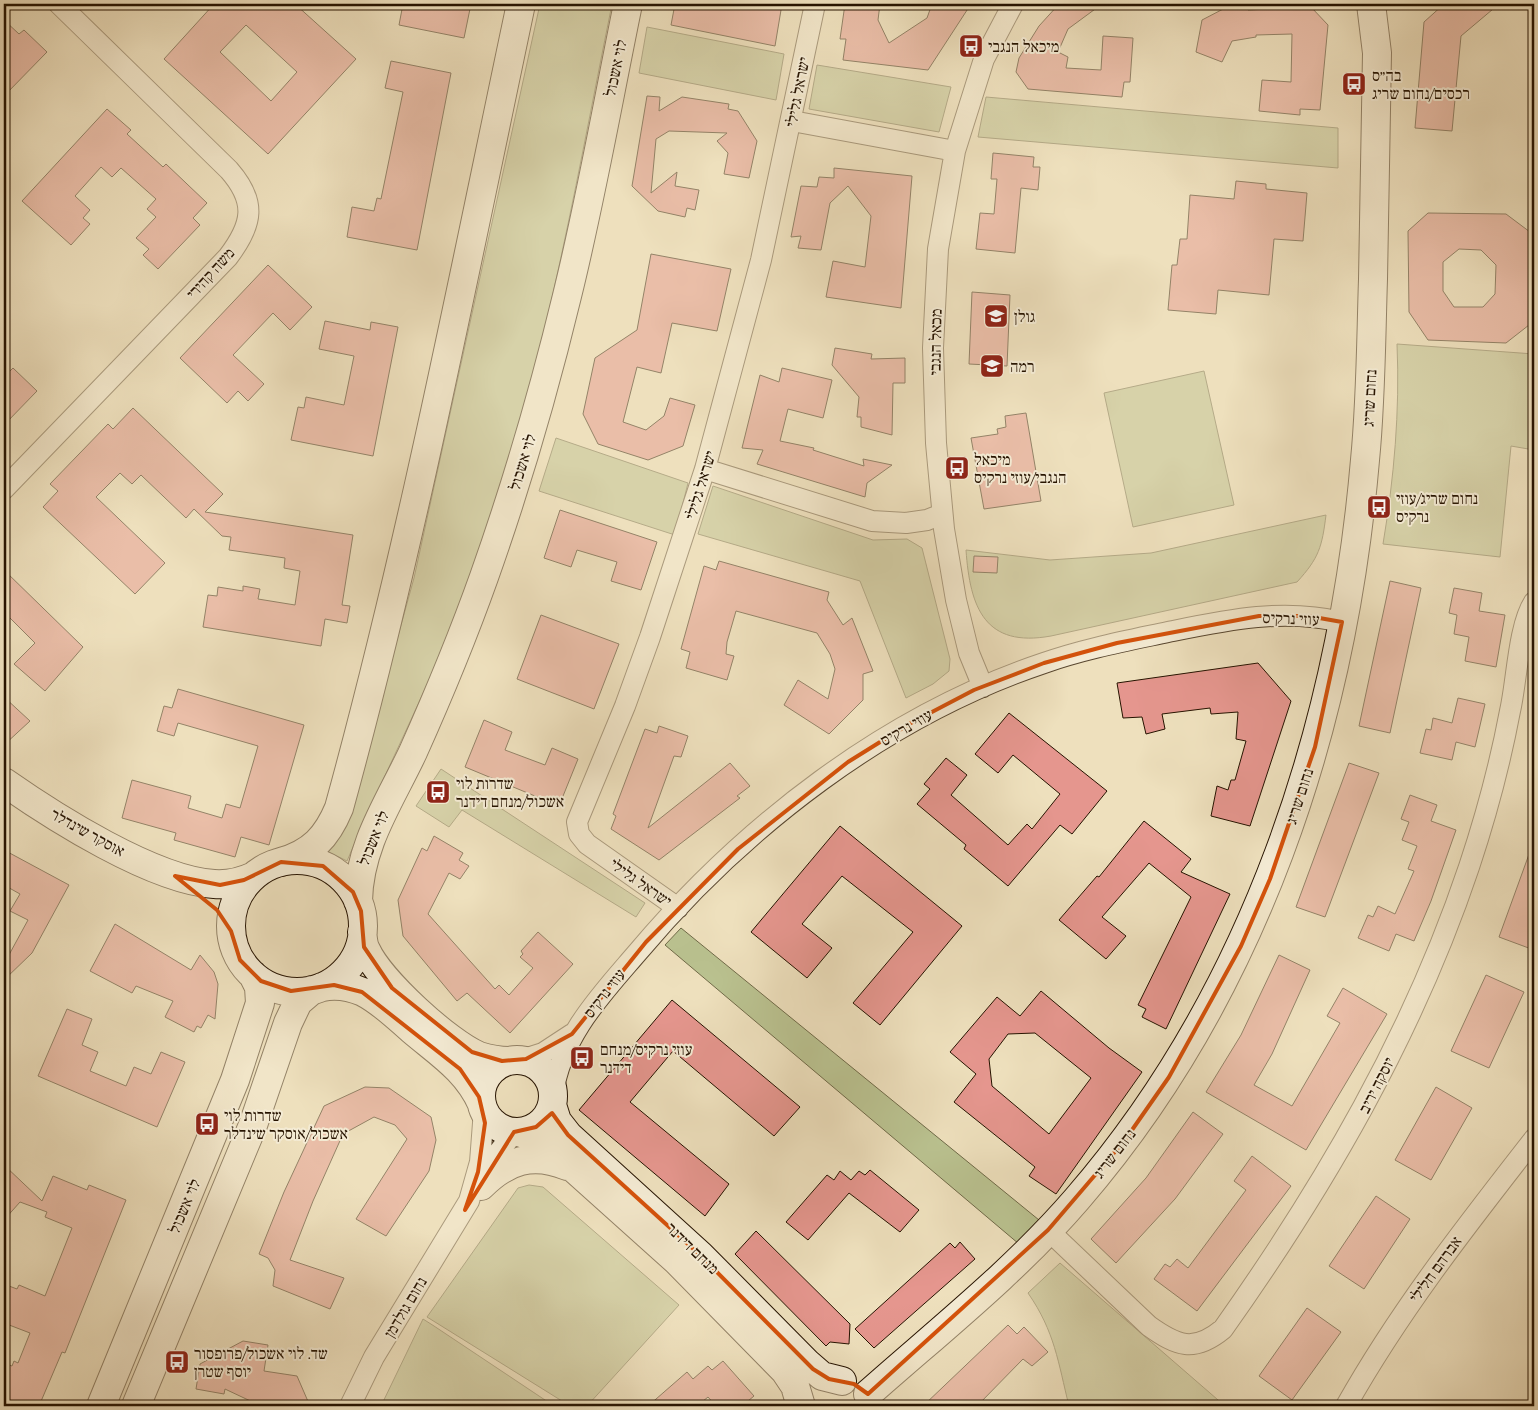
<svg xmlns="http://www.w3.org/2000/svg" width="1538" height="1410" font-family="'IM FELL Double Pica','Frank Ruhl Libre',serif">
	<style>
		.green { fill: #bac290; stroke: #706a48 }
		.building { fill: #e5968e; stroke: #261300; fill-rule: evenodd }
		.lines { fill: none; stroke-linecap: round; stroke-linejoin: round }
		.street-casing { stroke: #58462f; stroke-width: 22 }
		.secondary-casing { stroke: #261300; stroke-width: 30 }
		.street { stroke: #f4ebd4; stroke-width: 20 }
		.secondary { stroke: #f4ebd4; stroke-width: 28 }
		.marked { fill: none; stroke: #d5520b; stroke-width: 4; stroke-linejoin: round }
		.labels { text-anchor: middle; stroke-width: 4; stroke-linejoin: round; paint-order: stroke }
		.poi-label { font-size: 16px; fill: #261300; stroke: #f4ebd4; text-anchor: start }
		.street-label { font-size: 16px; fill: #261300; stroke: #f4ebd4 }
	</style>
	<rect width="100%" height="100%" fill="#eee0bd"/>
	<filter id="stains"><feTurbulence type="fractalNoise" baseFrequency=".004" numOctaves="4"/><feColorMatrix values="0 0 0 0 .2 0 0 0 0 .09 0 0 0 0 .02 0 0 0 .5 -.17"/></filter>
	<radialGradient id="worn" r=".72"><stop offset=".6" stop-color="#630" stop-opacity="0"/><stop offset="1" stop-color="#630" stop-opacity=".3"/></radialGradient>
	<!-- green -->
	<path class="green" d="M540,4H612C573,197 540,394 471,579C435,676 387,766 347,861L325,850L352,803L414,578Z
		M647,27L784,54L776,100L639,73Z
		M817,65L951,87L939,132L809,109Z
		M986,97L1338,128V168L978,137Z
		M1397,344L1534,354V450L1511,446L1500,557L1383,544C1394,478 1400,411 1397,344Z
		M1204,371L1234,505L1133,527L1104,393Z
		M556,438L688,483L675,535L539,491Z
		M713,486L873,540L907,539L922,548L950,659L949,671L933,684L906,698L860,581L698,534Z
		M1326,515C1322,547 1319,558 1297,582L1051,636C985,648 970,608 966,550L1050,560L1151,553Z
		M441,769L645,903L636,917L462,810L449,827L416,806Z
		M681,928L1039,1220L1019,1244L665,945Z
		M529,1185L543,1187L679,1305L587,1406H570L427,1317L518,1188Z
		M1060,1263L1225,1406H1069C1058,1362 1055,1332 1028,1293Z
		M423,1319L434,1326L554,1406H381Z"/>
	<!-- building -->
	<path class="building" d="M214,4H295L356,59L268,154L164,59ZM246,25L297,72L271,101L220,52Z
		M403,4H471L464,38L399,25Z
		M675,4H782L775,46L671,25Z
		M845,4H880L878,20L889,43L927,18L932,4H971L928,70L843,60L846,39H840Z
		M1059,4H1102L1068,29L1058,52L1068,57L1066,68L1101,70L1103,36L1133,38L1130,82H1124L1122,97L1028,89L1016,72L1019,58L1039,26Z
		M1444,4H1499L1461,36L1452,131L1415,128L1424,22Z
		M1248,5V10L1311,7L1328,25L1320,110L1300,109V115L1259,111L1262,80L1291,82L1292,34L1256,35V37L1232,41L1222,62L1196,52L1202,20L1227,7Z
		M4,20L19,34L24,30L47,52L4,96Z
		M391,61L451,73L417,250L347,237L352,207L374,211L377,198L381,199L403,92L385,88Z
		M647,96L660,97L659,111L682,97L729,104L728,109L738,111L757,141L749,178L724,174L728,153L717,141L727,133L669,131L656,139L651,193L677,172L675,186L699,190L695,210L687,208L685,217L658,211L632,186Z
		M107,109L131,130L127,134L163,167L166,164L207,203L193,218L200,225L158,269L143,255L149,249L136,238L156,217L147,209L156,199L121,168L112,177L101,167L75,196L90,210L83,218L90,224L71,245L22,201Z
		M993,153L1034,157L1033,167H1040L1038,190L1021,188L1015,253L976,249L980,213L994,214L997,179H991Z
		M834,168L912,176L901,308L826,297L833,261L865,267L871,216L848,186L830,203L821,250L798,248L801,236L791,237L801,186L817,187L819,177L834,178Z
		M1236,181L1266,184V189L1307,193L1303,241L1274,239L1269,295L1218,290L1216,314L1168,310L1172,265H1177L1180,239H1187L1190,195L1234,199Z
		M1428,213L1506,214L1530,232L1529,325L1506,343L1428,340L1409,312L1408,231ZM1459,249L1481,250L1496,265L1495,294L1483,307H1454L1443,291V262Z
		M651,254L731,269L717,331L672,323L661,373L637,367L623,422L646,430L664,416L670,398L695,405L683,446L648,460L598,444L583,414L595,358L637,330Z
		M268,265L312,307L290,330L273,313L233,355L264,384L248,401L238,391L227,403L180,358Z
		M972,292L1010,295L1007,366L969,364Z
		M325,321L370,330L371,322L398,327L373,456L291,440L298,407L304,408L306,397L344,405L354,356L319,349Z
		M835,348L872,354L871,359L905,358V383H893L892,435L861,427V417H857L859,397L832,365Z
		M13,368L37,391L4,425V377Z
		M782,368L832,380L823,418L788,409L780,441L814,448L813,450L864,466L863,459L892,465L867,483L865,497L757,464L763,450L742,448L760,375L779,382Z
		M133,408L223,494L205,512L353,535L342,605L350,606L347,623L325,619L321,646L203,627L208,595L217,596L218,587L243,591V586L260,589L258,599L295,605L300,571L284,568L285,558L229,550L231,537L222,536L194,509L186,518L141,475L132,484L120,473L96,497L165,563L135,594L43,507L58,491L50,484L108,424L113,429Z
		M1026,413L1041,501L984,509L971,438L998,434L997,429L1006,427L1005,416Z
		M560,510L657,542L641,590L611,581L617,562L577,550L571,567L544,558Z
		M974,556L998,557L997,573L973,572Z
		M719,561L829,592L827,600L843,625L852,618L873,671L863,674V700L829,734L784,705L798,680L828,699L835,669L830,654L817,633L736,611L727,642L726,654L734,656L727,680L686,668L690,652L681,649L704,566L716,570Z
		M4,570L83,647L45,691L14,664L35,643L4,612Z
		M1390,581L1421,588L1390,733L1359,726Z
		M1454,588L1482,593L1479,611L1505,615L1496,667L1465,661L1469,637L1454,634L1457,615L1449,613Z
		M541,615L619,644L594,709L517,679Z
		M1258,663L1291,701L1250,826L1211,816L1217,786L1228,790L1231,780H1235L1246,741L1236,739L1238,712L1211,714L1210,708L1162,714L1165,729L1146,734L1142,717L1123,718L1117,683Z
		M178,689L304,725L269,845L241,837L235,857L174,840L176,833L122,818L132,780L191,796L188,808L222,818L226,804L240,808L258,746L178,723L174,736L157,731L164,706L172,708Z
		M4,697L30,721L4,745Z
		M1458,698L1485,704L1475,747L1456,742L1452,760L1420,753L1426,729L1431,730L1433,718L1452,723Z
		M1009,713L1107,791L1072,834L1060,825L1008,886L964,849L966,845L917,804L930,789L924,784L946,758L967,775L951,795L1008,845L1027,824L1032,829L1060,794L1013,755L998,773L975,754Z
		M484,720L512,732L505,750L545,765L552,748L578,759L559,806L465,767Z
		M659,726L688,736L681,757L674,756L648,828L730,763L750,786L737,796L740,798L659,860L611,829L616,816L613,814L645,729L657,733Z
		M1349,763L1379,773L1325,917L1296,907Z
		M1410,795L1437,805L1431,821L1456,830L1431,901L1414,941L1396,934L1389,951L1358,938L1368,915L1373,917L1378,906L1395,914L1414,871L1408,869L1417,846L1402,840L1409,822L1401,819Z
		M1144,821L1191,859L1181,872L1230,894L1166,1029L1142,1017L1146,1009L1138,1005L1191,897L1149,863L1102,917L1126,936L1106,959L1059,920L1097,876L1099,877Z
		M840,826L962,926L880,1025L853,1003L913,932L842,876L802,924L832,948L807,978L751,932Z
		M434,836L463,853L459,860L469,866L460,879L449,873L428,914L495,989L499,985L509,995L533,968L520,957L523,954L521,951L538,932L573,964L510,1033L467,993L457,1001L403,936L398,900L422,848L427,851Z
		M1532,846H1534V950L1499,937Z
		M4,850L69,885L32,953L4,980V964L28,920L10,911L20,894L4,885Z
		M115,924L191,970L200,955L214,972L218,984L215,1019L208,1015L201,1028L197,1026L194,1032L165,1017L173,1001L136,986L132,993L90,971Z
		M1279,955L1310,970L1272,1054L1254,1085L1292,1106L1340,1023L1327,1016L1343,988L1387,1014L1306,1150L1206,1092L1241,1035Z
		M1486,975L1524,992L1489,1068L1451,1051Z
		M1041,991L1109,1048L1142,1072L1056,1194L1029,1176L1035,1167L954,1102L976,1074L950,1052L997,997L1020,1016ZM1035,1033L1091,1078L1049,1134L992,1086L989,1059L1008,1034Z
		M672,1000L800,1107L774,1136L673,1051L630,1102L729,1184L705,1216L579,1110Z
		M67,1009L92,1019L82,1045L98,1052L90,1071L126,1086L134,1067L151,1074L161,1052L185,1062L157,1127L38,1076Z
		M365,1087L389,1088L431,1117L436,1140L429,1171L386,1236L356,1219L407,1139L395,1125L374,1117L343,1134L313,1201L290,1260L344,1278L330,1309L273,1286L275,1270L268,1258L259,1254L284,1192L324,1106Z
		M1436,1087L1472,1108L1431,1180L1395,1160Z
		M1193,1112L1223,1134L1175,1199L1116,1263L1091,1239L1146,1178Z
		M1252,1156L1291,1186L1197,1311L1154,1279L1165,1264L1170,1267L1177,1259L1188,1268L1246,1190L1234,1181Z
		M4,1165L42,1201L53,1176L87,1190L89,1185L126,1200L65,1353L62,1352L39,1406H4V1363L12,1366L14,1361L18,1363L30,1333L4,1323V1298L9,1286L17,1289L19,1285L45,1296L72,1228L45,1217L47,1212L20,1202L4,1220Z
		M870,1170L919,1210L900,1232L849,1193L808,1240L786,1222L827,1175L834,1180L840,1171L851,1180L859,1171L865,1175Z
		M1376,1196L1410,1219L1364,1289L1329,1266Z
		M756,1231L850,1324L849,1344L830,1342L826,1346L735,1254Z
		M960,1242L975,1259L874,1348L855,1329L950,1243L955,1248Z
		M1307,1308L1341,1332L1292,1400L1259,1376Z
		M1008,1325L1017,1334L1024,1327L1048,1352L1032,1366L1023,1359L977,1406H923Z
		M243,1341L268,1345L264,1371L297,1376L310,1406H261L225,1389L224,1394L196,1389L200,1364Z
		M723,1361L754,1396L742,1406H716L708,1397L697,1406H648L687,1372L693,1379L708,1366L712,1370Z"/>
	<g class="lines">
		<defs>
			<path id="street" d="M792,121L955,151
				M705,469L872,521L906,523L927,520L942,514
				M4,489L228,257C253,224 257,202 229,170L59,4
				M983,687L969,653L956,600L944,529L936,443L933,348L938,249L955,151L984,59L1013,4
				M678,908L587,844L579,834L577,822L625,706L650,637L705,469L761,260L815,4
				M521,1060L543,1053L572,1034
				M553,1094C561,1036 601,995 637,953C744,826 886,716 1044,663C1084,649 1126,641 1168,632C1227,620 1282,608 1342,622
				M484,1181L498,1153L514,1132
				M1048,1230L1149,1326C1177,1346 1194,1353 1223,1329C1325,1185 1413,1034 1469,867C1486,816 1500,764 1510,711C1517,681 1518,627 1534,602
				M350,1406L374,1357L469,1201L480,1162L484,1110
				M1346,1406C1400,1310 1467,1225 1534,1139"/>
			<path id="secondary" d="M4,782C54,817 153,880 214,884C228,885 241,882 254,876
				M231 926a66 66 0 1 1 132 0a66 66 0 1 1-132 0Z
				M281,862C312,853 327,837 339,808C412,543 464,273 521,4
				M358,901C359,845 390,801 413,752C439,694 463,636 484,577C517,484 544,391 567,296C591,199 608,101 628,4
				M362,932C363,938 363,945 366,950C380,981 448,1043 479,1056C489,1059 499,1061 509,1061
				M322,987C336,984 349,986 363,992C381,1001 396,1016 412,1030C439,1053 467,1070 482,1104
				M481 1096a36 36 0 1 1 72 0a36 36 0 1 1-72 0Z
				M552,1105L557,1121L568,1135L700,1255L807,1363L822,1376L842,1381
				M520,1132L542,1142L559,1155L676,1260L785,1371L795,1386L801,1406
				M481,1186C507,1160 533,1152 567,1166
				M868,1394C939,1331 1015,1271 1077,1199C1255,993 1342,728 1365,460C1371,400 1371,339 1373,279C1374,204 1376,128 1377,53L1371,4
				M101,1406L235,1080L260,1003L259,987L253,975
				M136,1406L253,1125L288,1023L298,1002L312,990"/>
		</defs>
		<!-- street casing -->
		<use href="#street" class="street-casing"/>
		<!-- secondary casing -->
		<use href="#secondary" class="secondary-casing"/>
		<!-- street -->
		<use href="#street" class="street"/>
		<!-- secondary -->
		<use href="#secondary" class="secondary"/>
	</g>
	<!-- marked area -->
	<path d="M0 0H1538V1410H0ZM1259,616H1308L1342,622L1315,747L1270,879L1241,946L1169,1077L1125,1140L1048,1230L868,1394L854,1384L829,1379L813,1369L700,1255L568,1135L552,1113L536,1127L514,1132L465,1210L478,1172L485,1123L479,1097L460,1069L362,992L334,985L291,991L261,981L240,960L231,931L217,910L175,876L220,885L244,880L281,862L323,866L353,892L361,911L364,947L392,988L472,1052L502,1061L526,1059L572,1034L646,942L738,849L848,762L909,724L974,690L1044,663L1117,643Z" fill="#eee0bd" fill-opacity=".55" fill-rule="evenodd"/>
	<path class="marked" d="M1259,616H1308L1342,622L1315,747L1270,879L1241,946L1169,1077L1125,1140L1048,1230L868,1394L854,1384L829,1379L813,1369L700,1255L568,1135L552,1113L536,1127L514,1132L465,1210L478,1172L485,1123L479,1097L460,1069L362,992L334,985L291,991L261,981L240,960L231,931L217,910L175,876L220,885L244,880L281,862L323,866L353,892L361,911L364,947L392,988L472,1052L502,1061L526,1059L572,1034L646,942L738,849L848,762L909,724L974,690L1044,663L1117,643Z"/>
	<!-- icons -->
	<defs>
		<symbol id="bus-square" viewBox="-11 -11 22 22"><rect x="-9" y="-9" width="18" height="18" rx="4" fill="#8f2418" stroke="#f4ebd4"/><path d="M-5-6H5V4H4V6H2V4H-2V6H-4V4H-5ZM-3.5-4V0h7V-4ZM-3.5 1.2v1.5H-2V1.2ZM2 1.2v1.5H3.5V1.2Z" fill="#fff"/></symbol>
		<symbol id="school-square" viewBox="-11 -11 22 22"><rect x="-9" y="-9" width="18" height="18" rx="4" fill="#8f2418" stroke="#f4ebd4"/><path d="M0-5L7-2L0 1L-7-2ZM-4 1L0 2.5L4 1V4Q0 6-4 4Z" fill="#fff"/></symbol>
	</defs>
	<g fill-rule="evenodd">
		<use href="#bus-square" x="957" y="32" width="28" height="28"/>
		<use href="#bus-square" x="1340" y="70" width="28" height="28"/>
		<use href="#school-square" x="982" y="302" width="28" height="28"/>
		<use href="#school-square" x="978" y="352" width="28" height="28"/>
		<use href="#bus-square" x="943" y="454" width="28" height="28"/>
		<use href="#bus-square" x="1365" y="493" width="28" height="28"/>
		<use href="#bus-square" x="424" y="778" width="28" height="28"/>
		<use href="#bus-square" x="568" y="1044" width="28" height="28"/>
		<use href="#bus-square" x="193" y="1110" width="28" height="28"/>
		<use href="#bus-square" x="163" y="1348" width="28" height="28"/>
	</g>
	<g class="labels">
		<!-- poi labels -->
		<g class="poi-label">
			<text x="988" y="52">מיכאל הנגבי</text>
			<text x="1372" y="81">בה״ס<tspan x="1372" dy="18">רכסים/נחום שריג</tspan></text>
			<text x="1014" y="322">גולן</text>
			<text x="1010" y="372">רמה</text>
			<text x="974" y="465">מיכאל<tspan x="974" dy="18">הנגבי/עוזי נרקיס</tspan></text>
			<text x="1396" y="504">נחום שריג/עוזי<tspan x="1396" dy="18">נרקיס</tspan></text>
			<text x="456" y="789">שדרות לוי<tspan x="456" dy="18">אשכול/מנחם דידנר</tspan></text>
			<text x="600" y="1055">עוזי נרקיס/מנחם<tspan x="600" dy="18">דידנר</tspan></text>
			<text x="224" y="1121">שדרות לוי<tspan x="224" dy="18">אשכול/אוסקר שינדלר</tspan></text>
			<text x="194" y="1359">שד. לוי אשכול/פרופסור<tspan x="194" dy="18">יוסף שטרן</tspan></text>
		</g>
		<!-- street labels -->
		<g class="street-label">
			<text transform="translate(615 68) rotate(-78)" y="6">לוי אשכול</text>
			<text transform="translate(797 92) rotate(-79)" y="6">ישראל גלילי</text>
			<text transform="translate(210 273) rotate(-48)" y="6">משה קהירי</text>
			<text transform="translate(935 342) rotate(-89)" y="6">מכאל הנגבי</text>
			<text transform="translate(1369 398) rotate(-87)" y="6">נחום שריג</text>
			<text transform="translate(522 462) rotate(-73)" y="6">לוי אשכול</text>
			<text transform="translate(700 485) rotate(-73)" y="6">ישראל גלילי</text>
			<text transform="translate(1291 618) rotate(2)" y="6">עוזי נרקיס</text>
			<text transform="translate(906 727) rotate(-30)" y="6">עוזי נרקיס</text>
			<text transform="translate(1299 796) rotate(-72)" y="6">נחום שריג</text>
			<text transform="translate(88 832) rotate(29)" y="6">אוסקר שינדלר</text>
			<text transform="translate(373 838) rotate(-68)" y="6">לוי אשכול</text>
			<text transform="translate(641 882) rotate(35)" y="6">ישראל גלילי</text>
			<text transform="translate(604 993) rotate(-52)" y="6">עוזי נרקיס</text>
			<text transform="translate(1376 1085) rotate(-63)" y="6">יוסקה יריב</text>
			<text transform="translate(1114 1153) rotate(-52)" y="6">נחום שריג</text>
			<text transform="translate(184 1206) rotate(-67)" y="6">לוי אשכול</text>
			<text transform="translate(693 1248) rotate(44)" y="6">מנחם דידנר</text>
			<text transform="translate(1435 1269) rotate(-54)" y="6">אברהם חלילי</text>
			<text transform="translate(405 1307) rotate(-59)" y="6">נחום גולדמן</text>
		</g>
	</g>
	<!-- margin -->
	<rect width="1538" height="1410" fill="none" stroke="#eee0bd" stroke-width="20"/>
	<rect x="5" y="5" width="1528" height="1400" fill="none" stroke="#261300" stroke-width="2.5"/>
	<rect x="10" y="10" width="1518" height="1390" fill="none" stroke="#261300"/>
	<rect width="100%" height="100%" filter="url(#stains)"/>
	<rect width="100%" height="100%" fill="url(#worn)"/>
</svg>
